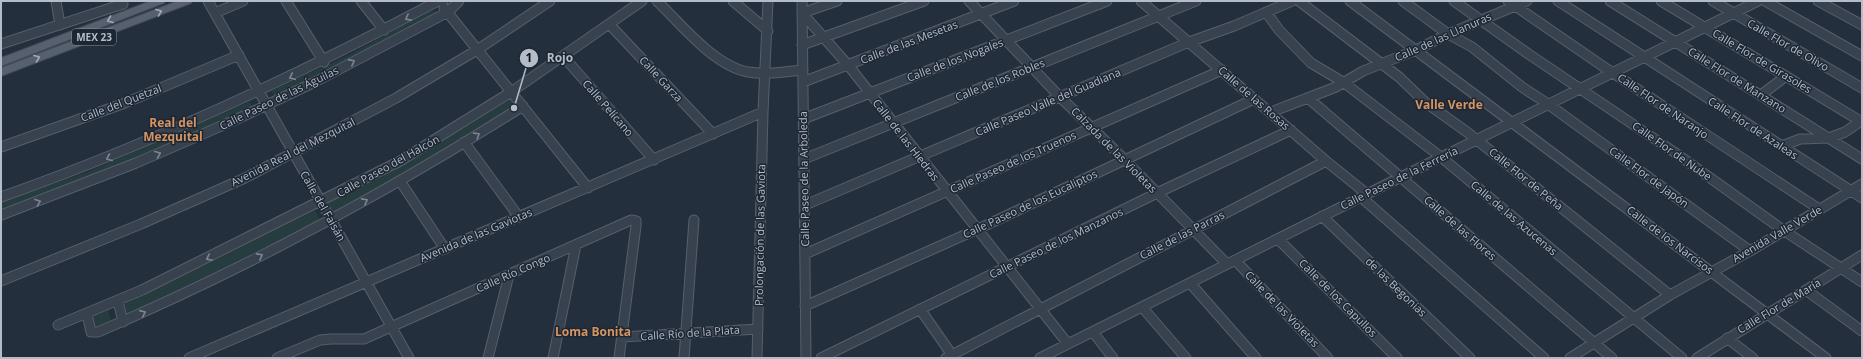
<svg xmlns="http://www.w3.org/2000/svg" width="1863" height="359" font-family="'Open Sans',sans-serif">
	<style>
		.green { fill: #263c3f }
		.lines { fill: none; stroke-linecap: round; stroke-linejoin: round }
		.minor-casing { stroke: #565f6c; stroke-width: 11 }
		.major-casing { stroke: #414a57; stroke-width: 2 }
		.minor { stroke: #38414e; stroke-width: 9 }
		.major { fill: #56606e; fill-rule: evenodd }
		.oneway { stroke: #a1aab7 }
		.oneway2 { stroke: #7c8592 }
		.labels { text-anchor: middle; stroke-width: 3; stroke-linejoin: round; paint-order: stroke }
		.shield { fill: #1d2633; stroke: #878f9c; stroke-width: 1 }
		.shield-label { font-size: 10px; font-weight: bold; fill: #b4bcc9 }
		.street-label { font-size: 11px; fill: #b4bcc9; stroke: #1d2633 }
		.neighbourhood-label { font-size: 12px; font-weight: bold; fill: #d59563; stroke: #1d2633 }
		.leader { fill: none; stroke: #b4bcc9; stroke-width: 1.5 }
		.callout-dot { fill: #b4bcc9; stroke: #1d2633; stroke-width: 1.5 }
		.mark-label { font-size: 12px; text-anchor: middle; font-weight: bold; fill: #111 }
		.callout-label { font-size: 12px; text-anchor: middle; font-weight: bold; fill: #b4bcc9; stroke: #1d2633; stroke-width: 3; stroke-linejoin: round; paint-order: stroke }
	</style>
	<rect width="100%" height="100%" fill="#242f3e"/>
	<!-- green -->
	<path class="green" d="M437,11L441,13L275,98L271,91L351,54L427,12Z
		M107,25L109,28L1,69V65Z
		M511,92L521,107L331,220L321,202Z
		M249,102L253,107L84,183L1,213V202L85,173Z
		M315,210L321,222L127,317L125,302L166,284Z
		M108,308L111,321L93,329L92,316Z"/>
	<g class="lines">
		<defs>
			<path id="minor" d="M56,1L60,25
				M208,1L409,358
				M286,1L324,62
				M361,1L384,30
				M657,1C681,24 714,66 748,72C766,75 785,72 803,70
				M733,1L768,31
				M802,1L806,358
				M837,1L802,13L848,65L1068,344
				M969,1L1060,97L1125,160L1227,264
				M1141,1L1326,161L1367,194
				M1299,1L1399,77L1425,102L1467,132L1670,295
				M1350,1L1826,358
				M1403,1L1448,34L1472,47L1522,87L1548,104L1750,251
				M1454,1L1530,55L1674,152L1783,230L1862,282
				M1508,1L1604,67L1819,209
				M1558,1L1862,198
				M1610,1L1862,159
				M1661,1L1862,122
				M1713,1L1862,88
				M1765,1L1862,56
				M1818,1L1862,25
				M444,8L588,188
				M1266,12L1279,30L1311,63L1343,82L1441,157L1682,358
				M215,13L243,1
				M609,24L713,134
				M1,44L123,4
				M802,45L924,1
				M563,56L654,160
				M803,82L1014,1
				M1761,95L1786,76
				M1308,98L1612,358
				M1271,112L1336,87L1363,71L1416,50L1448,34L1527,1
				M803,119L1107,1
				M464,142L519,217
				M1782,146L1800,139L1829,138L1845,132L1861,121
				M1,147L125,103L239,55
				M804,159L1196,1
				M400,181L445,249
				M1,197C152,144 296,76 438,1H443
				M1361,197L1544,358
				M805,205L1189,42L1234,26L1292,1
				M1,215L136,163L235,120L313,83L448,12L459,1
				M1322,216L1470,358
				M1278,239L1397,358
				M805,254L1222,70
				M1235,260L1328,358
				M1,281L141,224L245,178L396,98L477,50L550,1
				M1190,283L1256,358
				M1806,290L1862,331
				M118,301L123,322
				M805,306L978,229L1254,99
				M1142,307L1186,358
				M920,309L952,355
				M87,314L91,332H98C245,269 388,192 523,106
				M58,325L142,290L400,161L511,92L642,1
				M1093,332L1113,358
				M622,337L758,329
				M1727,338L1753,358
				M189,358L763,112
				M277,358L320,340L331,339H364L631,220L636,221V226L619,358
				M488,358L509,275
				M553,358L576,245
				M684,358L694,220
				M757,358L763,112L768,1
				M821,358L1157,193L1291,130
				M946,358L1326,161
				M1040,358L1401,177L1758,1
				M1570,358L1670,295L1750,251L1862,184
				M1697,358L1862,255"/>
			<path id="major" d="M151,1H165L164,3L1,66V58Z
				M178,1H192L191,3L1,76V68Z"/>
		</defs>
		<!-- minor casing -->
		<use href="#minor" class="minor-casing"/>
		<!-- major casing -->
		<use href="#major" class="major-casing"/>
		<!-- minor -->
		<use href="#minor" class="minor"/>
		<!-- major -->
		<use href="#major" class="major"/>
	</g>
	<!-- one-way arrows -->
	<defs><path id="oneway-chevron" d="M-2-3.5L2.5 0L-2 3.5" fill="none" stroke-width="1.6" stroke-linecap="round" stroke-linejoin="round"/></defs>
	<g class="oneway">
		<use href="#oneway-chevron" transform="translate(159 12) rotate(-21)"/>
		<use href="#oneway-chevron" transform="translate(110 20) rotate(159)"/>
		<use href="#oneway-chevron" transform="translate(37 58) rotate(-21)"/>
	</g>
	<g class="oneway2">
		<use href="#oneway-chevron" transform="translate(408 18) rotate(152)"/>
		<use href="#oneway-chevron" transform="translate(352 62) rotate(-28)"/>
		<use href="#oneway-chevron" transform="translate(292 77) rotate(155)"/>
		<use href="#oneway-chevron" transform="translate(477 135) rotate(-32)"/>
		<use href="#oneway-chevron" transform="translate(158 154) rotate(-22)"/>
		<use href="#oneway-chevron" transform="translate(109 158) rotate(157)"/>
		<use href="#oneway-chevron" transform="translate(365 201) rotate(-29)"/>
		<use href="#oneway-chevron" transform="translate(38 202) rotate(-20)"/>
		<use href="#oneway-chevron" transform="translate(260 256) rotate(-28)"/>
		<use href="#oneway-chevron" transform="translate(209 258) rotate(154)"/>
		<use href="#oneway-chevron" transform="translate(143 313) rotate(-24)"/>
	</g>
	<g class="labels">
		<!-- shield labels -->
		<rect class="shield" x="72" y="29" width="44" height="16" rx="3"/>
		<g class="shield-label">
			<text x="94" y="41">MEX 23</text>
		</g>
		<!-- street labels -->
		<g class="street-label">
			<text transform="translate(1443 37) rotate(-24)" y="4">Calle de las Llanuras</text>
			<text transform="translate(909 42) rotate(-21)" y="4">Calle de las Mesetas</text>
			<text transform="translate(1788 45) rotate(30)" y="4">Calle Flor de Olivo</text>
			<text transform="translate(955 60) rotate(-21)" y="4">Calle de los Nogales</text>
			<text transform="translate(1762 61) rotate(31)" y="4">Calle Flor de Girasoles</text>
			<text transform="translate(661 79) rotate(47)" y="4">Calle Garza</text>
			<text transform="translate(1000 80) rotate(-22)" y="4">Calle de los Robles</text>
			<text transform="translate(1737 80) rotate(32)" y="4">Calle Flor de Manzano</text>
			<text transform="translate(279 98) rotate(-26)" y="4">Calle Paseo de las Águilas</text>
			<text transform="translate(1254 98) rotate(41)" y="4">Calle de las Rosas</text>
			<text transform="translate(1048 102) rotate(-23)" y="4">Calle Paseo Valle del Guadiana</text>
			<text transform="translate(121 103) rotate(-21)" y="4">Calle del Quetzal</text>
			<text transform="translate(1663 106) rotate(34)" y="4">Calle Flor de Naranjo</text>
			<text transform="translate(608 108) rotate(49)" y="4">Calle Pelícano</text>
			<text transform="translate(1753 128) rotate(33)" y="4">Calle Flor de Azaleas</text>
			<text transform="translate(906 140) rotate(52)" y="4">Calle de las Hiedras</text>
			<text transform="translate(1114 150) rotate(45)" y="4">Calzada de las Violetas</text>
			<text transform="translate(1672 151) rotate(35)" y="4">Calle Flor de Nube</text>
			<text transform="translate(293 152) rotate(-27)" y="4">Avenida Real del Mezquital</text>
			<text transform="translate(1013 162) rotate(-24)" y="4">Calle Paseo de los Truenos</text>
			<text transform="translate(388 166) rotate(-29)" y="4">Calle Paseo del Halcón</text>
			<text transform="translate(1649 177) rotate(36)" y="4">Calle Flor de Japón</text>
			<text transform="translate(1399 178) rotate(-26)" y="4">Calle Paseo de la Ferrería</text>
			<text transform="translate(804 179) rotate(-91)" y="4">Calle Paseo de la Arboleda</text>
			<text transform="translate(1526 179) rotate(39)" y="4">Calle Flor de Peña</text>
			<text transform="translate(1030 204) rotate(-25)" y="4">Calle Paseo de los Eucaliptos</text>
			<text transform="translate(323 206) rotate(60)" y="4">Calle del Faisán</text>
			<text transform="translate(1514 218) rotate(40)" y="4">Calle de las Azucenas</text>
			<text transform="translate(1460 228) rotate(41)" y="4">Calle de las Flores</text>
			<text transform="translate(1777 234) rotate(-30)" y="4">Avenida Valle Verde</text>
			<text transform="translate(476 235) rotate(-23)" y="4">Avenida de las Gaviotas</text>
			<text transform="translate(760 235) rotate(-89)" y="4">Prolongación de las Gaviota</text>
			<text transform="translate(1182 235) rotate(-27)" y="4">Calle de las Parras</text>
			<text transform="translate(1670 240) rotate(37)" y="4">Calle de los Narcisos</text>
			<text transform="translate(1056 243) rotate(-26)" y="4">Calle Paseo de los Manzanos</text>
			<text transform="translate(513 273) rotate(-24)" y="4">Calle Río Congo</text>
			<text transform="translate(1396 287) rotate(44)" y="4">de las Begonias</text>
			<text transform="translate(1338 298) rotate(45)" y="4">Calle de los Capullos</text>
			<text transform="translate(1779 306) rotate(-31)" y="4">Calle Flor de María</text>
			<text transform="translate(1282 309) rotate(46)" y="4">Calle de las Violetas</text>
			<text transform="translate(690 333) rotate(-4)" y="4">Calle Río de la Plata</text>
		</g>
		<!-- neighbourhood labels -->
		<g class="neighbourhood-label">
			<text x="1449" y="109">Valle Verde</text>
			<text x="173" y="127">Real del<tspan x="173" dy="14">Mezquital</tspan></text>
			<text x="593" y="336">Loma Bonita</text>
		</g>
	</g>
	<!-- callouts -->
	<path class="leader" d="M514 108L529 58"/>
	<g class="callout-dot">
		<circle cx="514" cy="108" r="4"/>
		<circle cx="529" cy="58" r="10"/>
	</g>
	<g class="mark-label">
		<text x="529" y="62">1</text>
	</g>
	<g class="callout-label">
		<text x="560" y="62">Rojo</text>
	</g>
	<!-- border -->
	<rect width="1863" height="359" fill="none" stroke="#b4bcc9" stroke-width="4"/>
</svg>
